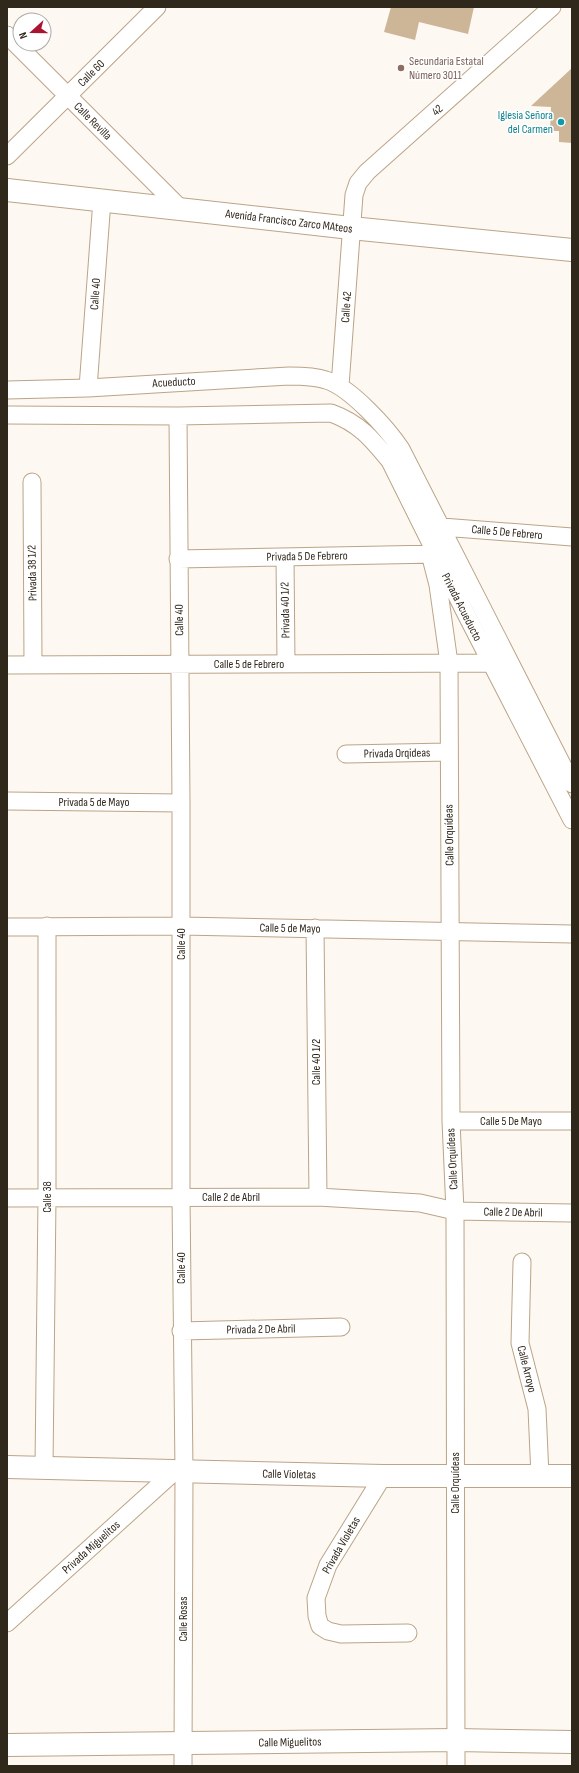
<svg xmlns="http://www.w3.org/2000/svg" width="579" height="1773" font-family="'Sofia Sans Condensed',sans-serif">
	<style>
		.building { fill: #cdb698 }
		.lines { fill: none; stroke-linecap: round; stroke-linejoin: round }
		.street-casing { stroke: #bba487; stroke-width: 19 }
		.secondary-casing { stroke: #bba487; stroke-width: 24 }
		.primary-casing { stroke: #bba487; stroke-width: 24 }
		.street { stroke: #fff; stroke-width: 17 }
		.secondary { stroke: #fff; stroke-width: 22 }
		.primary { stroke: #fff; stroke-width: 22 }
		.education-dot { fill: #8d6e63; stroke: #fff; stroke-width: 1.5 }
		.culture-dot { fill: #0f9aa8; stroke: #fff; stroke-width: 1.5 }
		.labels { text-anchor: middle; stroke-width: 3; stroke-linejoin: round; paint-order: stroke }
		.education-label { font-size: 12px; fill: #785e54; stroke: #fff; text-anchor: start }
		.street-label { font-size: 12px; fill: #31281c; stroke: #fff }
		.culture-label { font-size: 12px; fill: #0d838f; stroke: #fff; text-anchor: end }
	</style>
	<rect width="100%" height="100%" fill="#fdf8f2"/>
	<!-- building -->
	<path class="building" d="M391,7H474L468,34L419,22L415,40L384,32Z
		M572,68V143L559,142V131H550L551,107L531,106Z"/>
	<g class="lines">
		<defs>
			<path id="street" d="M7,35L180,208
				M7,156L157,7
				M340,386L354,195L358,183L367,172L552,7
				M88,388L102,200
				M7,390L88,388L289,376C301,376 314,376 326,380C350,387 387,428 401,449L572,784
				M7,415L178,416L331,413C359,423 372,439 390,461L465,612L572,820
				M178,416L181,803V1197L184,1472L183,1766
				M32,482L33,664
				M442,527L572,537
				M430,554L438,585L449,663L451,1121L455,1211L456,1766
				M285,557L286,664
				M178,559L436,554
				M7,665L491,663
				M346,754L448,752
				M7,801L181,803
				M7,927L181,926L572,934
				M315,928L318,1197
				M451,1121H572
				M7,1198L318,1197L420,1203L455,1211L572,1213
				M522,1262L520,1343L537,1409L540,1476
				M181,1331L341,1327
				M44,1467L47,1198V926
				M383,1476L328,1565L316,1598L317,1616L320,1626L328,1631L341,1634L408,1633
				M7,1623L175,1471"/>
			<path id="secondary" d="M7,1467L383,1476H572
				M7,1745L456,1740L572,1742"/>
			<path id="primary" d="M7,190L351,228L572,250"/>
		</defs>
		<!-- street casing -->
		<use href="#street" class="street-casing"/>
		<!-- secondary casing -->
		<use href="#secondary" class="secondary-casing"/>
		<!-- primary casing -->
		<use href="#primary" class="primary-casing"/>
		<!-- street -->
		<use href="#street" class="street"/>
		<!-- secondary -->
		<use href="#secondary" class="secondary"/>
		<!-- primary -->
		<use href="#primary" class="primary"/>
	</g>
	<!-- markers -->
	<circle class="education-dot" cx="401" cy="68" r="4"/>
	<circle class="culture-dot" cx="561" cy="122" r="4"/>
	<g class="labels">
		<!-- education labels -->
		<g class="education-label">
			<text x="409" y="65">Secundaria Estatal<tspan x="409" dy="14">Número 3011</tspan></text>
		</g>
		<!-- street labels -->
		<g class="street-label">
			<text transform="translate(91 73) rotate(-45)" y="4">Calle 60</text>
			<text transform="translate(437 110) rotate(-42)" y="4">42</text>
			<text transform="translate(93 121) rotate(45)" y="4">Calle Revilla</text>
			<text transform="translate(289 221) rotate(7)" y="4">Avenida Francisco Zarco MAteos</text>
			<text transform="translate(95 294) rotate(-86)" y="4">Calle 40</text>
			<text transform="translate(346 307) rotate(-86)" y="4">Calle 42</text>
			<text transform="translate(174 382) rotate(-3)" y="4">Acueducto</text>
			<text transform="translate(507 532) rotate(5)" y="4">Calle 5 De Febrero</text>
			<text transform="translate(307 556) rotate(-1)" y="4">Privada 5 De Febrero</text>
			<text transform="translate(32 573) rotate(-91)" y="4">Privada 38 1/2</text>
			<text transform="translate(462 607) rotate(63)" y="4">Privada Acueducto</text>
			<text transform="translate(285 610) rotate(-91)" y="4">Privada 40 1/2</text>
			<text transform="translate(179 620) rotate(-91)" y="4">Calle 40</text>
			<text x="249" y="668">Calle 5 de Febrero</text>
			<text transform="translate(397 753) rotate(-1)" y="4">Privada Orqideas</text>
			<text x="94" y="806">Privada 5 de Mayo</text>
			<text transform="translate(449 835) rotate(-91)" y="4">Calle Orquídeas</text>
			<text transform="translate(290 928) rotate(1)" y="4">Calle 5 de Mayo</text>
			<text transform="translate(181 944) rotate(-90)" y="4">Calle 40</text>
			<text transform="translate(316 1062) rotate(-90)" y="4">Calle 40 1/2</text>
			<text x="511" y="1125">Calle 5 De Mayo</text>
			<text transform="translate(452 1159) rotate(-93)" y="4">Calle Orquídeas</text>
			<text transform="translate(47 1197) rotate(-90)" y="4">Calle 38</text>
			<text x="231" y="1201">Calle 2 de Abril</text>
			<text transform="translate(513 1212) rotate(1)" y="4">Calle 2 De Abril</text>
			<text transform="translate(181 1268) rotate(-90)" y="4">Calle 40</text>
			<text transform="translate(261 1329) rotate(-1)" y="4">Privada 2 De Abril</text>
			<text transform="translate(527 1369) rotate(76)" y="4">Calle Arroyo</text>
			<text transform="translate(289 1474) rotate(1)" y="4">Calle Violetas</text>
			<text transform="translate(455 1483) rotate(-90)" y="4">Calle Orquídeas</text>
			<text transform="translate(341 1545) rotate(-60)" y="4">Privada Violetas</text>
			<text transform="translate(91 1547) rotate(-42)" y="4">Privada Miguelitos</text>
			<text transform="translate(183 1619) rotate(-90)" y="4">Calle Rosas</text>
			<text transform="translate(290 1742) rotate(-1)" y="4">Calle Miguelitos</text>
		</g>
		<!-- culture labels -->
		<g class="culture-label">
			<text x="553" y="119">Iglesia Señora<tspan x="553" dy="14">del Carmen</tspan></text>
		</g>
	</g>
	<!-- border -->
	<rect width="579" height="1773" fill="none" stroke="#31281c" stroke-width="16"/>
	<!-- north arrow -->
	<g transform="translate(32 32) rotate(249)"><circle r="19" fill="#ffffff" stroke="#ada9a4"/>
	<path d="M0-3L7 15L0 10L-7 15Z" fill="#aa1432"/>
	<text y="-6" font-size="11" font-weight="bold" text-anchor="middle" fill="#31281c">N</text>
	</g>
</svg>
